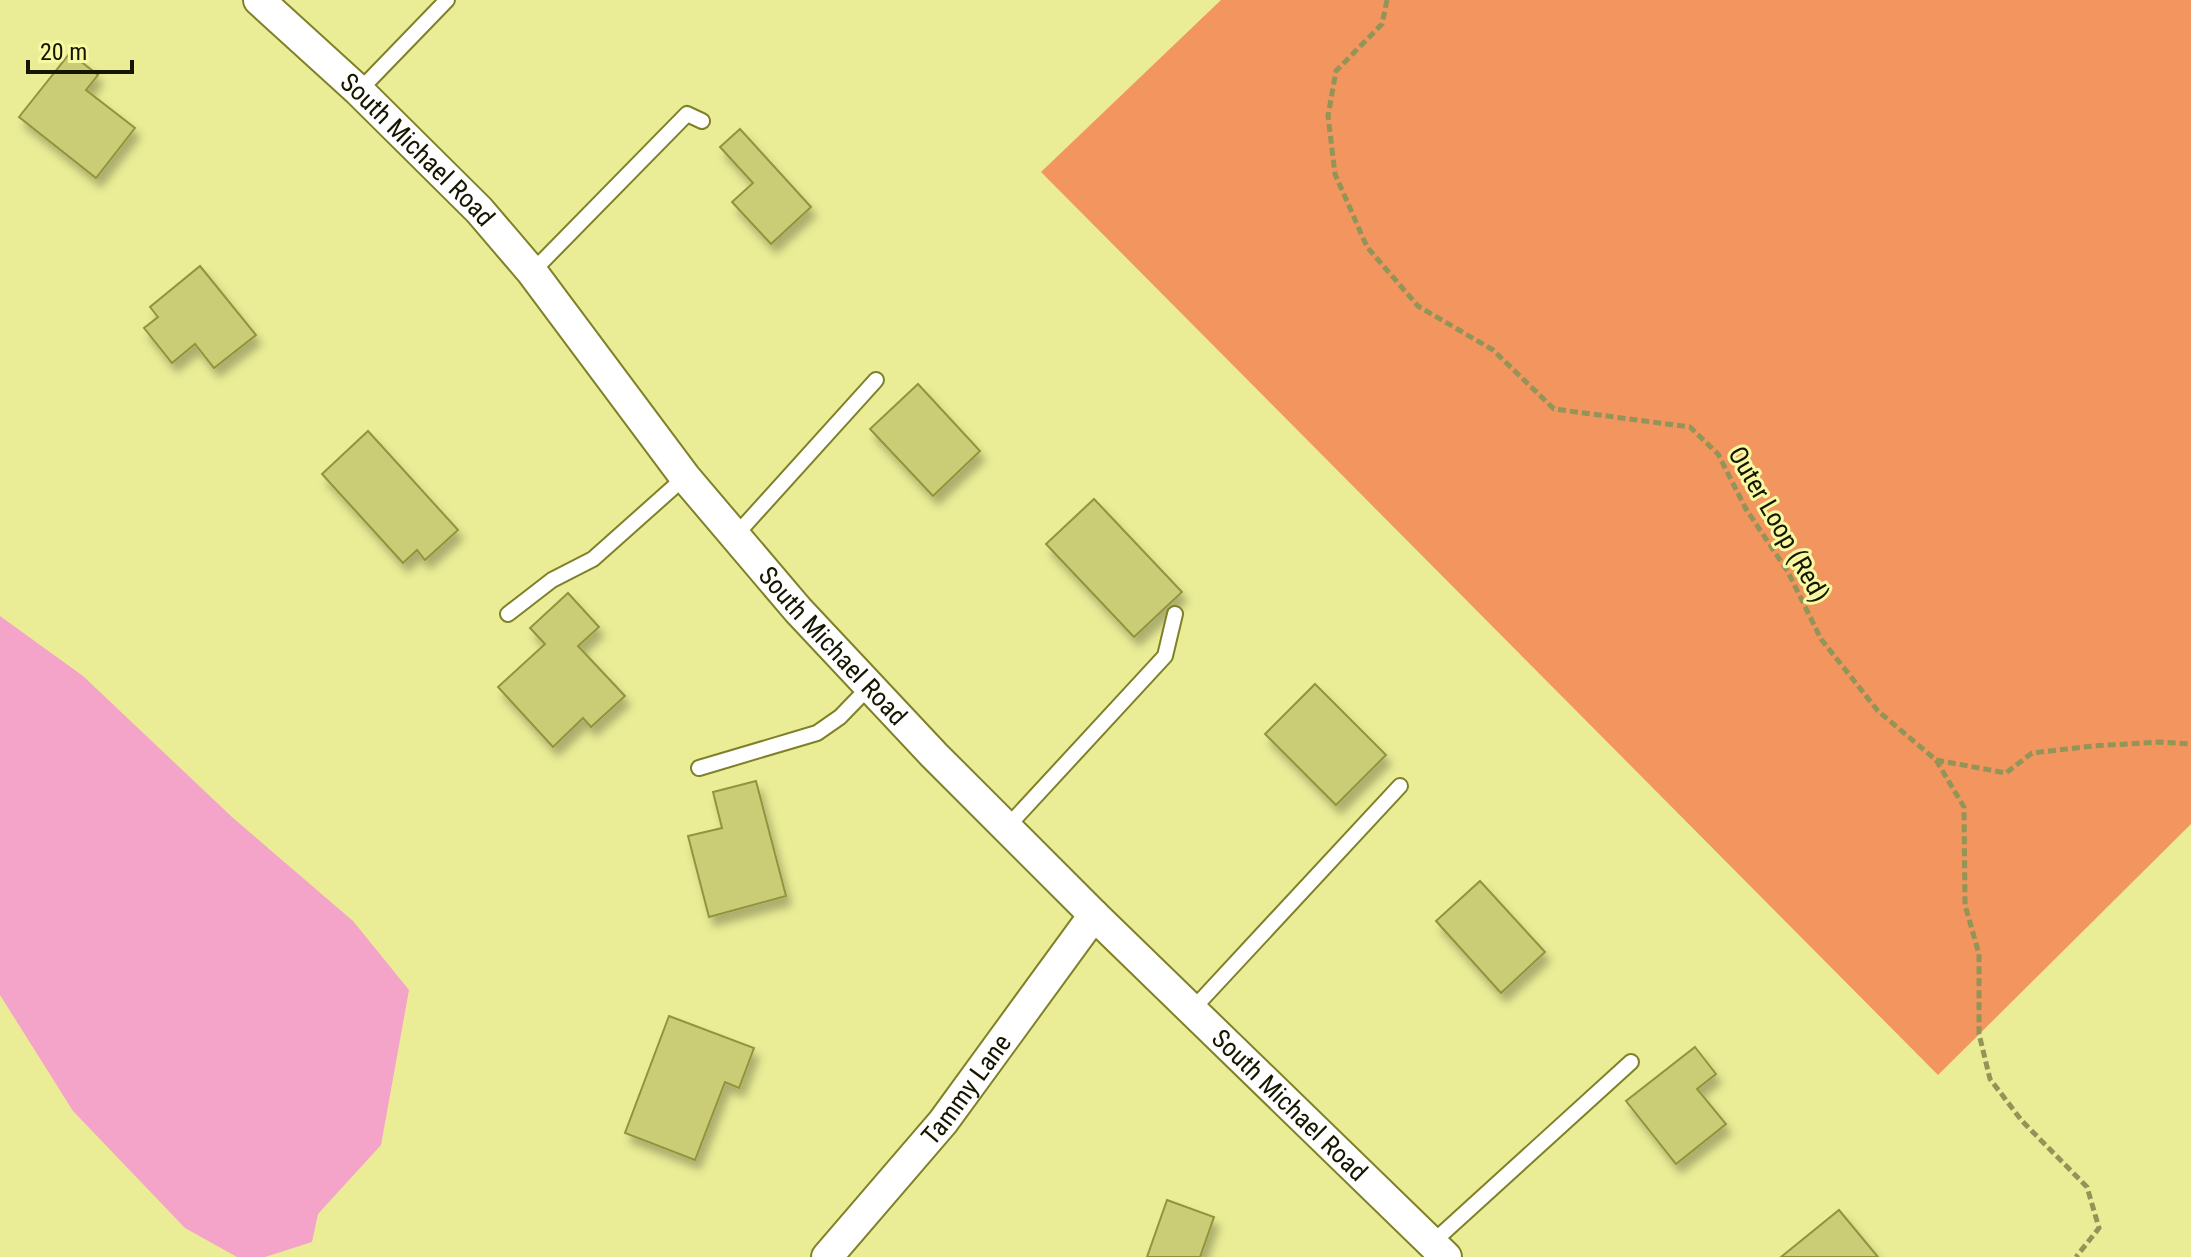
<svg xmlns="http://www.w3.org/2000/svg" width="2191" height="1257" font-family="'Roboto Condensed',sans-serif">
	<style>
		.forest { fill: #f2955e }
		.water { fill: #f4a3c9 }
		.building { fill: #cacc76; stroke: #92933d; stroke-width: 2; filter: url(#shadow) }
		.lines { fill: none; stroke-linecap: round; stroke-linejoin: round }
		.service-casing { stroke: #7f8128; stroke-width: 18 }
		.minor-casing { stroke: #7f8128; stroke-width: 34 }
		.path { stroke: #939458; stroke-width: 5; stroke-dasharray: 8 4; stroke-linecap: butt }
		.service { stroke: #fff; stroke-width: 14 }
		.minor { stroke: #fff; stroke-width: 30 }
		.labels { text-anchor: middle; stroke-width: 6; stroke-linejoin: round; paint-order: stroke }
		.street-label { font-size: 26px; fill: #151500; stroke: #f7faa2 }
	</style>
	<defs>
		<filter id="shadow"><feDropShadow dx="5" dy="9" stdDeviation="4" flood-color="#0004"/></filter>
	</defs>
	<rect width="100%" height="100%" fill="#eaed96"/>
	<!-- forest -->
	<path class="forest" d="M1221,0H2191V824L1938,1075L1041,172Z"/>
	<!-- water -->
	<path class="water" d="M0,616L83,676L232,817L353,921L409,990L381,1145L318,1214L312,1242L265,1257H237L185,1228L73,1111L0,995Z"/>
	<!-- building -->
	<path class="building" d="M70,53L98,75L86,90L135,128L96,178L19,117Z
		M740,129L811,207L771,244L732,202L753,183L720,147Z
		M200,266L256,335L214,368L195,344L172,363L144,328L158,317L150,307Z
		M918,384L980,451L933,496L870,429Z
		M368,431L458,530L425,560L417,550L403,563L322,474Z
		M1094,499L1182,592L1134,637L1046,544Z
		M568,593L599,627L578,646L625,696L591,727L583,718L553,747L498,687L545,644L530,628Z
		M1315,684L1386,755L1336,805L1265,734Z
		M756,781L786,896L709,917L688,836L722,828L713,792Z
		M1480,881L1545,952L1501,993L1436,921Z
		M669,1016L754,1048L739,1088L725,1082L695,1160L625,1133Z
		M1695,1047L1716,1074L1697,1089L1726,1124L1676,1164L1626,1101Z
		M1167,1200L1214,1217L1200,1257H1147Z
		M1839,1210L1878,1257H1781Z"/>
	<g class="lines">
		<defs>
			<path id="service" d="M359,91L447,0
				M532,272L687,114L702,121
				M735,536L876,380
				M508,614L552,580L593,559L685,477
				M699,768L817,733L840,717L869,687
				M1008,826L1165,656L1175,614
				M1192,1010L1400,786
				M1432,1243L1631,1062"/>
			<g id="minor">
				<path id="s1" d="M259,0L359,91L479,210L532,272L685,477L798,610L934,755L1094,915L1446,1257"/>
				<path id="s2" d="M827,1257L943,1122L1094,915"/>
			</g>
		</defs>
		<!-- service casing -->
		<use href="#service" class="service-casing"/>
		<!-- minor casing -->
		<use href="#minor" class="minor-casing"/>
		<!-- path -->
		<path class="path" d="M1387,0L1382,24L1336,71L1328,116L1335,174L1367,247L1418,306L1493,350L1554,409L1690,427L1718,454L1746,509L1788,572L1821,639L1878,711L1936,760L2006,773L2032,753L2093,746L2159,742L2191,744
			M1936,760L1964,807L1965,905L1979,954V1034L1990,1079L2022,1121L2087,1187L2099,1228L2076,1257"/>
		<!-- service -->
		<use href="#service" class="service"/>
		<!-- minor -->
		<use href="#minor" class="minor"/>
	</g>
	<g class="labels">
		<!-- street labels -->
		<g class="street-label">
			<text dy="9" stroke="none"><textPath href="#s1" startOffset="218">South Michael Road</textPath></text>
			<text transform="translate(1779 524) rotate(60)" y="9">Outer Loop (Red)</text>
			<text dy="9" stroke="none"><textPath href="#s1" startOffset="866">South Michael Road</textPath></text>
			<text dy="9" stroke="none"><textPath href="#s2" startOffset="218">Tammy Lane</textPath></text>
			<text dy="9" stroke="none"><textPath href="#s1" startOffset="1514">South Michael Road</textPath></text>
		</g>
	</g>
	<!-- scale -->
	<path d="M28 60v12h104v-12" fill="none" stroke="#151500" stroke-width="4"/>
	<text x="40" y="60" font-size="24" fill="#151500" stroke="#f7faa2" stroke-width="6" paint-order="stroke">20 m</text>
</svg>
